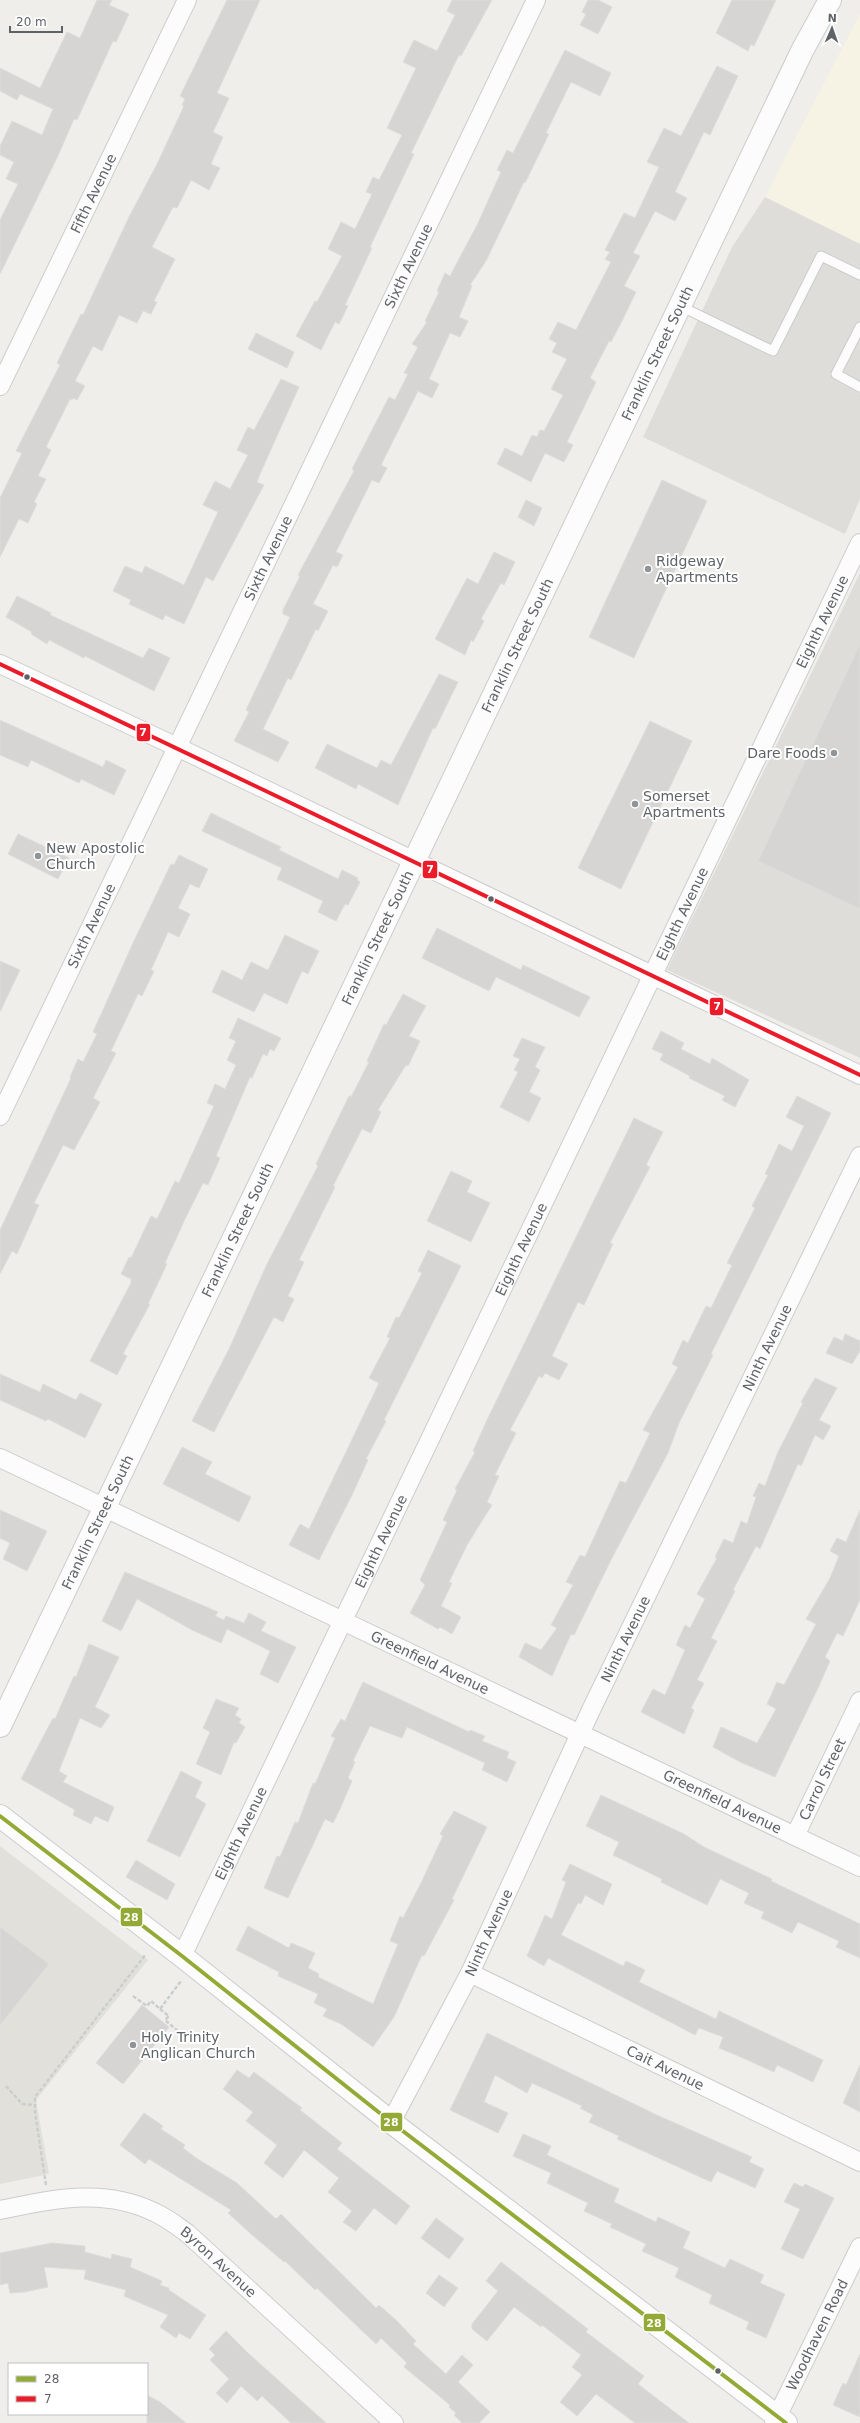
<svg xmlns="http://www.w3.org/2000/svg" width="860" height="2423" font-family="'DejaVu Sans',sans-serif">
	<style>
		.commercial { fill: #f7f3e4 }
		.industrial { fill: #dfddda }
		.education { fill: #e2e0da }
		.building { fill: #d6d5d3; stroke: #deddd9 }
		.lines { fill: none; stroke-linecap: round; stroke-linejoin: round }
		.service-casing { stroke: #cbcccc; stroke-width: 11 }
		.minor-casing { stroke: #cbcccc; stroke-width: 20 }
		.tertiary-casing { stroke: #cbcccc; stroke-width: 24 }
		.path { stroke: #cacfcc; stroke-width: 2.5; stroke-dasharray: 4 2; stroke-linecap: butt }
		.service { stroke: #fdfcfc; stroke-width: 9 }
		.minor { stroke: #fdfcfc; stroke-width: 18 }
		.tertiary { stroke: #fdfcfc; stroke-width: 22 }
		.bus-1-casing { stroke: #fff; stroke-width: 7 }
		.bus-2-casing { stroke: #fff; stroke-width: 7 }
		.bus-1 { stroke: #93aa37; stroke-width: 4 }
		.bus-2 { stroke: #ec1b29; stroke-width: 4 }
		.poi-dot { fill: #919496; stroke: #fff; stroke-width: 1.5 }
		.bus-dot { fill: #5f6368; stroke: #fff; stroke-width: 1.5 }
		.labels { text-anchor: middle; stroke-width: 4; stroke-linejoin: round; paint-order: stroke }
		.street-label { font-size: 14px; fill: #5f6368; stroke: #fff }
		.poi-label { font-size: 14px; fill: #5f6368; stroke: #fff; text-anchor: start }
		.line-badge { stroke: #fff; stroke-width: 1.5 }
		.badge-label { font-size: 11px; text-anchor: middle; font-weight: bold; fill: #fff }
	</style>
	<rect width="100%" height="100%" fill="#efeeea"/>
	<!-- commercial -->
	<path class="commercial" d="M860,14V244L765,197Z"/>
	<!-- industrial -->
	<path class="industrial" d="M765,197L860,244V499L845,534L643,437L732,247Z
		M860,573V1058L667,970Z"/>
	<!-- education -->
	<path class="education" d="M0,1846L148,1960L36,2100L49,2174L0,2184Z"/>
	<!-- building -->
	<path class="building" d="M97,0H112L109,5L129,14L116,42L113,41L77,120L74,119L57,158L0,274V220L18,184L6,179L14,162L0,155V146L12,121L42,135L53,109L20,94L17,100L0,91V68L40,88L67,32L80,38Z
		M227,0H260L217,93L229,98L213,132L223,137L211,164L220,168L209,190L191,180L177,208L173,207L152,247L175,259L154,301L157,302L151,314L143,311L137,323L119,315L102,351L93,346L75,381L85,386L77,400L73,398L72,400L70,399L46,447L51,450L38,476L46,479L34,502L37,504L28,523L19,519L0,557V498L22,453L16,451L60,365L57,363L81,314L83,315L129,217L157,164L184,106L182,105L185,99L180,96Z
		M452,0H492L461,56L459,55L411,153L414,154L370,247L372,248L345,305L348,306L339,324L335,322L321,350L296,336L315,301L317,302L342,256L328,249L341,222L355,229L372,194L366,192L373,177L379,180L402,135L387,128L416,68L403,62L414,40L437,51L455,15L447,11Z
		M588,0H598L612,7L598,34L580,25L586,14L582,12Z
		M732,0H776L754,46L751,44L748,51L716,33Z
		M565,50L611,73L600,96L571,82L546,133L549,134L525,183L524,182L486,261L470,285L472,286L459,317L468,321L460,337L450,333L429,379L439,384L432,398L418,391L381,465L387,468L379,483L372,480L336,552L343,555L337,567L333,565L313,604L328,611L318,631L316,629L291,680L288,678L263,729L289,742L278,762L234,741L249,712L246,710L290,617L283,614V610L300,576L298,575L354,471L352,469L389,397L395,400L408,374L404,373L418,347L412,344L427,322L425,321L439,292L437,291L445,273L450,276L478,223L501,172L497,170L507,150L513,153Z
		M717,66L738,76L710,135L704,132L675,192L687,198L675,221L655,211L633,253L640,256L624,286L636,292L622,321L611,342L609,341L590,378L596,382L567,442L573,445L564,462L545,453L531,482L497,464L505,448L522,456L532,435L537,437L540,430L544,431L563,395L551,389L567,359L552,352L557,343L549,339L558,322L576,330L611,262L605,259L610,252L605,250L624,213L635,218L659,167L647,162L664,128L681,136Z
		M256,333L294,352L287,368L248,349Z
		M281,379L299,387L260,474L257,482L264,485L213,581L206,577L184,624L165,615L163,620L129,604L131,600L113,591L125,566L142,573L145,566L184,585L218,512L203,505L215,481L230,489L248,455L237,450L248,427L254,430Z
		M662,480L707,501L634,658L589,637Z
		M526,500L542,508L534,526L518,517Z
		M494,552L515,562L504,585L501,583L481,619L484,621L473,642L471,640L465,655L435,639L467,578L478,584Z
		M17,596L51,613L50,615L143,658L149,648L170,658L154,691L85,656L84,658L49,640L47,644L31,634L32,632L6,617Z
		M860,644V909L758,861Z
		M439,674L458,682L435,729L433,728L398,805L358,784L356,789L315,768L327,744L377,768L381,760L391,765Z
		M0,720L103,767L106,760L126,770L114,795L81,779L79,783L31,760L28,767L0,755Z
		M650,721L692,741L621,889L578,868Z
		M211,813L281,847L279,850L338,879L342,870L358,878L357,880L360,882L348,905L345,904L336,921L318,912L323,901L277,879L282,868L202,831Z
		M18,834L69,858L58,879L8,854Z
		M179,855L208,869L199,888L190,884L178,908L190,914L179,937L168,932L151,970L154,971L142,996L138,994L111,1051L116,1053L93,1098L100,1102L74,1150L63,1145L34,1203L39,1205L17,1254L12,1251L0,1274V1230L71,1078L70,1077L78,1059L83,1062L97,1034L93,1032L133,943L171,864L174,865Z
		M437,928L521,970L523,965L590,997L579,1017L496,977L489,991L422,958Z
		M285,935L319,951L308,974L302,971L287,1004L264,993L254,1012L212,992L222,970L242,980L251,962L268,970Z
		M0,961L20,970L0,1012Z
		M403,994L426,1006L409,1036L420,1041L408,1066L406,1065L378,1110L381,1112L371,1133L362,1129L333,1186L335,1187L299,1260L304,1262L288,1296L294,1299L283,1322L274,1317L214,1432L192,1421L229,1349L267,1264L318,1166L316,1164L349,1096L351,1097L369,1062L367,1061L384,1024L386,1025Z
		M238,1018L281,1038L274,1051L270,1049L267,1056L263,1054L252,1078L250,1077L216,1156L220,1158L208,1185L203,1183L185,1219L165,1263L167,1264L148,1304H150L123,1354L127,1356L117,1375L90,1361L131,1283V1279L121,1274L129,1257L131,1258L151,1216L157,1219L175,1181L179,1183L214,1106L207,1103L215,1084L225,1089L236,1065L227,1060L236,1041L229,1038Z
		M661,1031L684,1043L681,1049L710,1064L712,1058L749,1080L735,1107L722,1100L725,1096L689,1078L690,1076L660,1060L663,1054L652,1049Z
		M522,1038L545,1047L535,1067L540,1070L529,1092L541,1098L529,1122L500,1107L518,1072L514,1070L520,1059L513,1056Z
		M797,1096L831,1113L711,1354L713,1355L679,1423L668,1453L613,1556L574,1635L571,1634L552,1676L519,1657L525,1643L541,1650L557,1628L551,1625L573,1585L566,1582L580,1555L585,1557L620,1481L626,1483L650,1433L643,1430L678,1367L672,1364L683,1340L688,1343L706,1306L711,1308L732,1265L727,1263L755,1208L752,1206L768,1175L765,1174L779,1144L792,1151L804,1126L786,1117Z
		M634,1118L663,1132L646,1165L650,1167L610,1243L613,1244L584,1305L578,1302L552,1356L568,1364L559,1380L545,1373L542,1378L539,1376L510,1430L516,1433L495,1475L499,1476L487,1502L492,1505L467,1545L449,1582L452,1583L441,1606L461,1617L452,1634L440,1627L438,1629L410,1613L425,1585L420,1580L447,1522L443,1520L457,1490L455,1489L475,1452L473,1451L487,1420Z
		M451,1171L472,1181L467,1192L490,1203L471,1242L427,1221Z
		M428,1250L461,1266L384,1420L386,1421L366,1459L368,1460L352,1495L319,1560L289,1545L300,1524L309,1529L379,1383L369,1378L390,1338L387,1337L396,1317L399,1318L422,1273L418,1271Z
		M845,1334L860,1341V1351L852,1364L826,1353L834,1337L843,1341Z
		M0,1374L40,1392L43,1384L76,1400L80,1393L102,1404L85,1438L48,1419L46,1421L0,1400Z
		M815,1378L837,1388L819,1420L831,1426L823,1440L815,1435L801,1466L798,1464L760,1549L756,1546L733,1590L735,1591L711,1638L717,1641L697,1680L704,1683L691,1708L694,1710L684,1734L641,1712L653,1689L665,1695L685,1650L676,1645L685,1625L690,1628L705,1599L697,1594L717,1558L715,1557L724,1539L733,1543L741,1521L747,1524L756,1497L753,1496L759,1483L765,1486L778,1452L803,1403L801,1402Z
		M182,1447L212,1462L205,1474L251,1497L239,1522L163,1484Z
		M0,1510L47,1531L27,1571L3,1559L10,1543L0,1538Z
		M860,1510V1600L843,1636L837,1633L825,1657L830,1661L819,1686L775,1777L740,1762L713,1747L721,1727L757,1743L776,1709L767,1704L777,1682L784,1685L816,1624L806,1619L830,1578L839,1556L830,1551L837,1538L846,1542Z
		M125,1572L218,1612L215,1616L224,1620L226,1616L244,1623L249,1613L266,1622L261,1631L296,1647L278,1683L260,1674L270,1651L227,1629L221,1643L192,1630L137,1599L121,1631L102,1621Z
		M89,1644L119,1657L95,1707L110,1715L101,1728L80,1718L59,1771L67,1776L63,1782L114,1807L108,1822L95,1816L91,1824L73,1815L75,1810L21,1779L53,1718L55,1719L74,1676L76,1677Z
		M363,1682L469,1732L470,1730L485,1736L482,1741L509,1752L507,1758L516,1762L507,1782L482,1770L485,1763L407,1727L402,1738L370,1726L353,1761L355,1762L348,1778L352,1781L340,1809L333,1823L325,1819L288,1898L264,1888L277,1856L280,1857L295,1822L298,1823L313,1783L315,1784L335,1738L331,1736L341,1719L345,1721Z
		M216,1699L239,1708L235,1715L241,1719L239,1723L245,1727L236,1743L234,1742L221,1775L196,1764L210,1732L203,1728Z
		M181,1771L202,1782L195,1797L206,1804L180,1857L147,1841Z
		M601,1795L684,1834L704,1847L772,1879L771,1881L860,1924V1958L836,1947L839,1941L798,1922L792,1933L761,1918L764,1912L744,1903L749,1893L720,1879L707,1905L661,1882L662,1879L613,1855L619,1842L586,1826Z
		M454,1811L487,1827L452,1899L454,1900L424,1956L422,1955L394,2017L373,2047L341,2024L323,2016L327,2009L314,2003L318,1994L278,1976L279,1972L236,1950L248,1926L289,1948L291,1943L315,1953L308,1968L319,1974L318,1977L373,2004L398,1944L390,1941L400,1916L403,1918L421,1883L443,1836L440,1834Z
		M136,1860L175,1884L167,1900L126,1877Z
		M570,1864L612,1884L603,1905L585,1895L581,1904L578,1903L561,1935L623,1966L626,1961L645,1970L639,1982L716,2019L719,2011L823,2060L813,2082L777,2065L774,2072L736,2055L719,2048L723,2037L699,2028L695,2035L548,1958L544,1966L527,1956L545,1915L552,1919L566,1882L562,1880Z
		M0,1927L49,1964L0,2025Z
		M142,2005L169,2027L123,2084L96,2063Z
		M487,2033L659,2116L752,2157L749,2162L764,2169L755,2188L717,2171L711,2182L617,2139L619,2136L589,2122L593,2115L580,2108L582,2106L532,2083L527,2093L495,2075L484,2102L508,2113L498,2133L450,2110Z
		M860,2065V2112L843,2103Z
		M237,2070L249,2078L254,2072L302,2108L300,2110L342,2143L337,2149L410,2206L396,2225L374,2208L356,2231L343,2222L352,2211L328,2192L339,2178L304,2150L283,2178L264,2163L277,2145L246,2121L253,2112L223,2089Z
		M144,2113L163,2126L161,2129L185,2145L183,2148L196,2158L237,2183L276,2219L281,2214L376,2308L379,2305L396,2320L416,2341L413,2344L446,2374L462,2355L473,2365L458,2382L490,2412L479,2423H462L454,2415L456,2413L449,2407L450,2405L404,2367L407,2363L381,2338L376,2344L317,2288L315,2290L285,2261L284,2262L251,2234L228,2213L231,2210L149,2159L145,2164L120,2145Z
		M523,2134L551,2146L547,2155L619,2189L614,2202L656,2222L658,2217L690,2232L683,2248L725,2268L730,2259L764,2275L760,2283L785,2294L766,2338L746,2329L749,2322L709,2303L712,2295L675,2277L679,2268L642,2251L646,2244L610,2227L612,2224L584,2211L588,2203L547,2183L551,2173L513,2156Z
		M794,2183L803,2187L805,2184L834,2198L803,2259L781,2249L800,2209L784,2202Z
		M436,2218L464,2239L449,2259L421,2238Z
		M52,2243L85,2246V2252L111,2259L112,2254L132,2259L130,2267L162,2281L160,2285L169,2288V2290L206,2315L190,2339L179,2333L176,2338L160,2327L168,2315L124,2296L126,2290L84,2279L86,2270L44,2267L48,2287L25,2292L10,2293L8,2283L0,2285V2253Z
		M501,2262L588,2329L586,2332L644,2376L638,2384L689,2423H635L596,2394L577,2416L560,2402L582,2375L572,2367L581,2355L542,2325L541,2327L514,2307L487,2341L472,2329V2324L498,2291L486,2281Z
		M439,2275L458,2288L444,2307L426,2293Z
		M226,2331L248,2353L326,2423H291L262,2396L257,2401L241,2386L227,2403L216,2393L229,2379L210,2360L215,2355L209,2349Z
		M860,2354V2417L833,2405L843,2383L846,2385Z
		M147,2395L160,2402L186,2423H147Z"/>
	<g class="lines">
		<defs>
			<path id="service" d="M680,306L773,351L821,256L860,275
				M860,327L836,374L860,387"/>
			<g id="minor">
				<path id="s1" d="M0,386L187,0"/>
				<path d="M0,664L177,747L860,1075"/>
				<path id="s2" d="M0,1116L536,0"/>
				<path id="s3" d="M0,1458L860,1867"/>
				<path id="s4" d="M795,1836L860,1701"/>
				<path id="s5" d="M182,1956L860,543"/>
				<path id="s6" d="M470,1973L860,2162"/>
				<path id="s7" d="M391,2122L470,1973L591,1710L860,1156"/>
				<path id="s8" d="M0,2210C53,2199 105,2187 156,2213C167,2218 177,2226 187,2233L394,2423"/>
				<path id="s9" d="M774,2423L860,2247"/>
			</g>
			<g id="tertiary">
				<path id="s10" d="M0,1726L803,49L830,0"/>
				<path d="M0,1816L182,1956L391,2122L786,2423"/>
			</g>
		</defs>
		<!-- service casing -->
		<use href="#service" class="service-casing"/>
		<!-- minor casing -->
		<use href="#minor" class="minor-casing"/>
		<!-- tertiary casing -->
		<use href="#tertiary" class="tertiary-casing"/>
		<!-- path -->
		<path class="path" d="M133,1996L147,2006L151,2001L160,2009L181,1981
			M160,2009L169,2016L165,2020L179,2032
			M6,2086L22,2104L35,2105
			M46,2185L35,2112V2097L146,1954"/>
		<!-- service -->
		<use href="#service" class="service"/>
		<!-- minor -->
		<use href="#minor" class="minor"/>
		<!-- tertiary -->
		<use href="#tertiary" class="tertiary"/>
		<defs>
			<path id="bus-1" d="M0,1816L182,1956L391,2122L786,2423"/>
			<path id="bus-2" d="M0,664L860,1075"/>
		</defs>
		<!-- bus-1 casing -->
		<use href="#bus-1" class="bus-1-casing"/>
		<!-- bus-2 casing -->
		<use href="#bus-2" class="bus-2-casing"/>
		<!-- bus-1 -->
		<use href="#bus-1" class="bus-1"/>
		<!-- bus-2 -->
		<use href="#bus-2" class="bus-2"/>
	</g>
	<!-- markers -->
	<g class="poi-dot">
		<circle cx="648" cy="569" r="4"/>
		<circle cx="834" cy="753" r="4"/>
		<circle cx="635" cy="804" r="4"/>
		<circle cx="38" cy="856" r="4"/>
		<circle cx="133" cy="2045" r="4"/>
	</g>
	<g class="bus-dot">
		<circle cx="27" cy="677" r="3.5"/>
		<circle cx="491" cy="899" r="3.5"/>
		<circle cx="718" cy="2371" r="3.5"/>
	</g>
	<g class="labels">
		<!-- street labels -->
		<g class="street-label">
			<text dy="5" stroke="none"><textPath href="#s1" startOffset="214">Fifth Avenue</textPath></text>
			<text dy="5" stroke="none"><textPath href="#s2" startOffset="943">Sixth Avenue</textPath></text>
			<text dy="5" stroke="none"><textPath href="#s10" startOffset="1522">Franklin Street South</textPath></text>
			<text dy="5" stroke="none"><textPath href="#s2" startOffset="619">Sixth Avenue</textPath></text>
			<text dy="5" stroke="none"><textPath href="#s5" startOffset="1480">Eighth Avenue</textPath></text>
			<text dy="5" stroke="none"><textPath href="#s10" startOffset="1198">Franklin Street South</textPath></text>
			<text dy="5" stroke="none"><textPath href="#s5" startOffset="1156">Eighth Avenue</textPath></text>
			<text dy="5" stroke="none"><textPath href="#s2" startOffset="211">Sixth Avenue</textPath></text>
			<text dy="5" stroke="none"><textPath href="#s10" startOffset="874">Franklin Street South</textPath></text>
			<text dy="5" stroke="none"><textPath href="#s10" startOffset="550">Franklin Street South</textPath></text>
			<text dy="5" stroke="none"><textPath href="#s5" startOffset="784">Eighth Avenue</textPath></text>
			<text dy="5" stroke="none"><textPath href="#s7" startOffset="861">Ninth Avenue</textPath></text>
			<text dy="5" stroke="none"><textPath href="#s10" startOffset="226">Franklin Street South</textPath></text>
			<text dy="5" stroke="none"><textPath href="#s5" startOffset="460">Eighth Avenue</textPath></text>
			<text dy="5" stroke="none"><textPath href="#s7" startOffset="537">Ninth Avenue</textPath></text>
			<text dy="5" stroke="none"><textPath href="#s3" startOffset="476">Greenfield Avenue</textPath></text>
			<text dy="5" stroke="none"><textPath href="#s4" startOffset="63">Carrol Street</textPath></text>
			<text dy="5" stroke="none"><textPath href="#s3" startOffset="800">Greenfield Avenue</textPath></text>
			<text dy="5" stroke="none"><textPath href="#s5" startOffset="136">Eighth Avenue</textPath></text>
			<text dy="5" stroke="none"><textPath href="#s7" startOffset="213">Ninth Avenue</textPath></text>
			<text dy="5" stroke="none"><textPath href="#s6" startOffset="217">Cait Avenue</textPath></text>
			<text dy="5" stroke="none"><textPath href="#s8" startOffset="239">Byron Avenue</textPath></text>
			<text dy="5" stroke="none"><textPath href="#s9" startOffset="98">Woodhaven Road</textPath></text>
		</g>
		<!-- poi labels -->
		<g class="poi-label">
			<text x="656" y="566">Ridgeway<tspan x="656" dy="16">Apartments</tspan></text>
			<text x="826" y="758" text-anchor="end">Dare Foods</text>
			<text x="643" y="801">Somerset<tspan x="643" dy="16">Apartments</tspan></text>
			<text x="46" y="853">New Apostolic<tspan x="46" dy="16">Church</tspan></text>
			<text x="141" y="2042">Holy Trinity<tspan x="141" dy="16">Anglican Church</tspan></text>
		</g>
	</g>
	<g class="line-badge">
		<rect x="136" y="723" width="15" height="19" rx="4" fill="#ec1b29"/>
		<rect x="422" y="860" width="16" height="19" rx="4" fill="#ec1b29"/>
		<rect x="709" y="997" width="15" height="19" rx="4" fill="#ec1b29"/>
		<rect x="120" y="1907" width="23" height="20" rx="4" fill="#93aa37"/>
		<rect x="380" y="2112" width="23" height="20" rx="4" fill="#93aa37"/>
		<rect x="643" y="2313" width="23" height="19" rx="4" fill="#93aa37"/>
	</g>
	<g class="badge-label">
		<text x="143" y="736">7</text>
		<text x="430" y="873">7</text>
		<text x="717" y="1010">7</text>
		<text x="131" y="1921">28</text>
		<text x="391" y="2126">28</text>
		<text x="654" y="2327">28</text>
	</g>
	<!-- legend -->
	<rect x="8" y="2363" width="140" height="52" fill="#ffffff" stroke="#bfc1c3"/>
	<rect x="16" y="2376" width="20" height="6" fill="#93aa37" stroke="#bfc1c3"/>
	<text x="44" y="2383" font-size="12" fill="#5f6368">28</text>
	<rect x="16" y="2396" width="20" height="6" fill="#ec1b29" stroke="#bfc1c3"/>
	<text x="44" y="2403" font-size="12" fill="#5f6368">7</text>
	<!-- north arrow -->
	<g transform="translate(832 28) rotate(2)" stroke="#ffffff" stroke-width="3" paint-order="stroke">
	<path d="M0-3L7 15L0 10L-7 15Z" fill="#5f6368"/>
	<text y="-6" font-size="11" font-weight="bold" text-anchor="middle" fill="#5f6368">N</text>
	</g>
	<!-- scale -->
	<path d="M10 26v6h52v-6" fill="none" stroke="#5f6368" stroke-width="2"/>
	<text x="16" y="26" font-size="12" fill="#5f6368" stroke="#ffffff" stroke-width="3" paint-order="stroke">20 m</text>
</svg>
